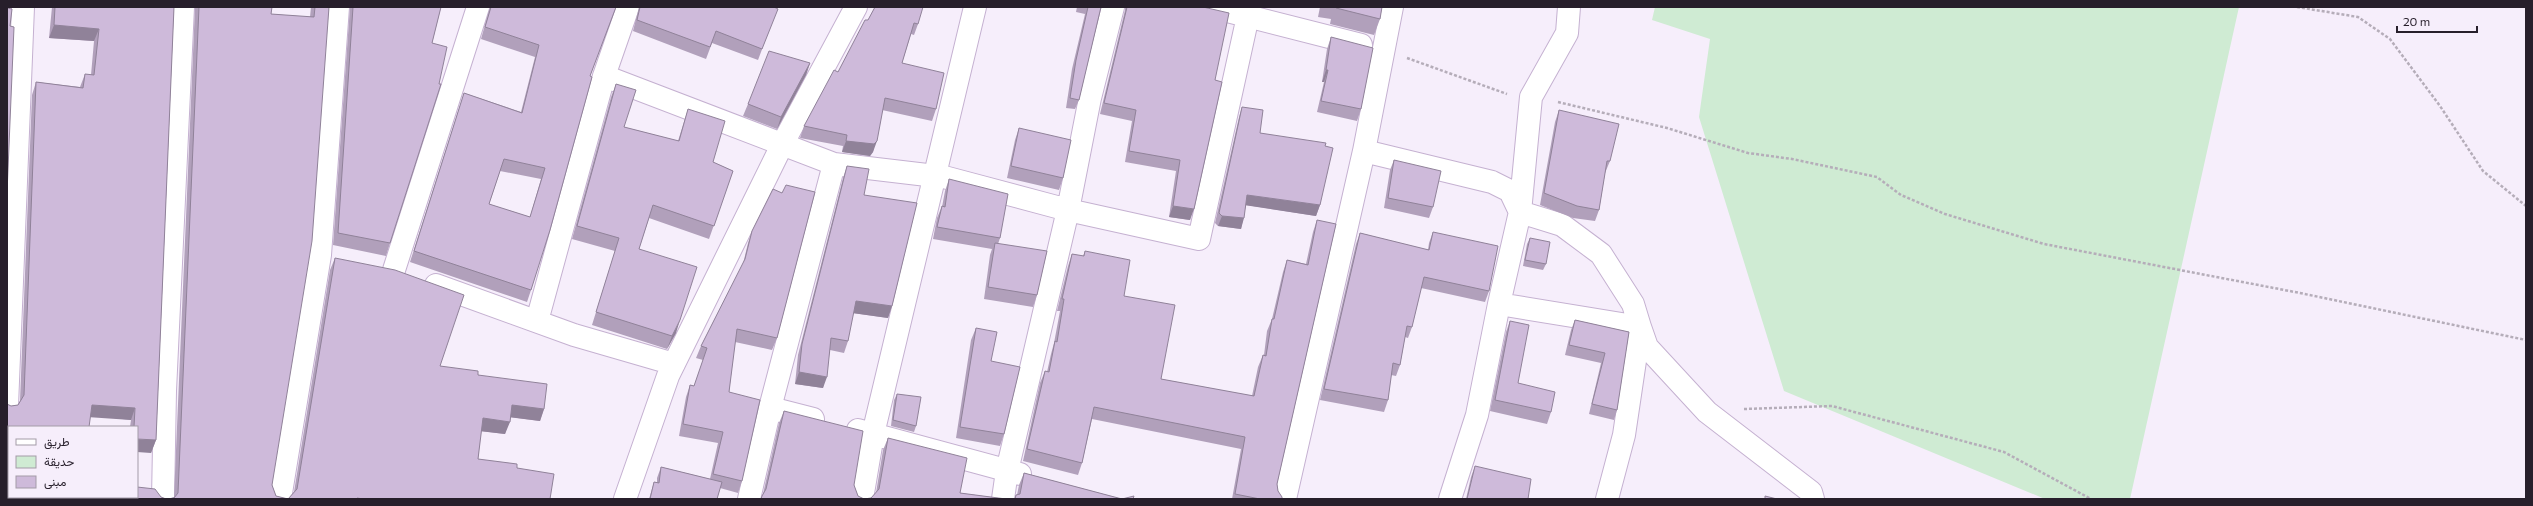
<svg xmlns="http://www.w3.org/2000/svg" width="2533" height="506" font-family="Commissioner,Vazirmatn,sans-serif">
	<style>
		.green { fill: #cfebd3 }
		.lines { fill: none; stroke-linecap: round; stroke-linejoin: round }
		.minor-casing { stroke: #c5b1d1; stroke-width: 24 }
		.path { stroke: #b5adb9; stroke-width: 2.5; stroke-dasharray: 3 2; stroke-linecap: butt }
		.minor { stroke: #fff; stroke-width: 22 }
		.wall { fill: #b1a0bb; fill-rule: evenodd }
		.shaded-wall { fill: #908299 }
		.building { fill: #cebada; stroke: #908299; fill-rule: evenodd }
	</style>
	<rect width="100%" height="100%" fill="#f6eefb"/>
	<!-- green -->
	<path class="green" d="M1655,7H2239L2130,499H2045L1784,391L1699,117L1710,39L1652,20Z"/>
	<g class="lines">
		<defs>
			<path id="minor" d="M1212,7L1361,45
				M1392,7L1364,151L1492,182L1510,191L1520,212L1562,225L1601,254L1633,304L1640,327L1624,435L1607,499
				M604,76L834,164L944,177L1068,210L1199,239L1248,16
				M394,270L478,7
				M436,285L574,335L674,364
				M1499,304L1520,212L1531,97L1567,33L1569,7
				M537,321L604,76L628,7
				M7,406L23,7
				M770,408L813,419
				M858,430L1020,474
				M163,499L165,391L183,7
				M280,499L320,255L338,7
				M625,499L668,376L783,143L856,7
				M749,499L770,408L834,164
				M862,499L873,434L975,7
				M1003,499L1007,471L1068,210L1090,98L1113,7
				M1285,499L1364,151
				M1450,499L1477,415L1499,304L1640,327L1647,347L1707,412L1811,492L1813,499"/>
		</defs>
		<!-- minor casing -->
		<use href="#minor" class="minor-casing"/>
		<!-- path -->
		<path class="path" d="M2297,7L2358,17L2390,39L2440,106L2483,171L2526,206
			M1407,58L1507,94
			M1558,102L1667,128L1748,153L1792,159L1877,177L1901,195L1945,214L2044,244L2300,293L2526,340
			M1744,409L1832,406L2004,452L2091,499"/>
		<!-- minor -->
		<use href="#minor" class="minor"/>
	</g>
	<!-- wall -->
	<path class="wall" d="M52,7H174L156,440L151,453L137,427H130L131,420L11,406L18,405L20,401L32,95L36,82L80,87L85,74L91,75L94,41L49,38Z
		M195,7H272L271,14L310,17L311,7H329L272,485L276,496L288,499L294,492L330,270L335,258L440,366L478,375L544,409L540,421L510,417L505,434L481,431L478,459L517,468L550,499H168L174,497Z
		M350,7H441L432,43L390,243L386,256L333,245Z
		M490,7H616L590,76L531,290L527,302L410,262L464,93L521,112L535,57L481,39ZM500,171L541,179L530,217L489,204Z
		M639,7H774L773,20L758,60L712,43L706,59L633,31Z
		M875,7L918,24L914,35L911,34L902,63L936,109L932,121L882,110L873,152L870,156L842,152L843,146L800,138L804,126L838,72L868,20Z
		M1077,7H1101L1079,100L1075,109L1066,108L1072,69L1085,14L1076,12Z
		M1125,7H1203L1215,80L1190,220L1169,217L1176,171L1125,162L1132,121L1100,114L1125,10Z
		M1320,7H1382L1380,19L1374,35L1330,24L1331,19L1318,17Z
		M1331,37L1361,109L1357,121L1317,112L1324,82H1322L1327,49Z
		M810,63L806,75L777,129L743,116L748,104Z
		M616,84L624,127L678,141L688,109L713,162L733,171L709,239L649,218L639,249L676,333L667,349L592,325L615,251L572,239L611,97Z
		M1242,107L1260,133L1325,146L1320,205L1316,216L1246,205L1241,229L1218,226L1215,223L1239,117Z
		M1559,110L1610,161L1605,173L1599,210L1595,221L1573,218L1540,205L1555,122Z
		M1019,128L1063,178L1059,190L1007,178L1015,140Z
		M1394,160L1433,207L1429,218L1384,208L1390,170Z
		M847,166L864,195L892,306L888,318L853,313L848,341L844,353L830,350L823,388L795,384L798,355L843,178Z
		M949,179L1000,238L998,244L1037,295L1033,307L984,299L990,255L992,249L933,239L937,218L942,206V207L945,191Z
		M1317,220L1277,484L1278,491L1282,499H1232L1241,449L1092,419L1082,463L1078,475L1023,461L1040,383L1045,371L1047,372L1051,354L1054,343L1060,311H1057L1068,266L1072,254L1083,256L1085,251L1124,296L1161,379L1252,396L1258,367L1263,355H1264L1267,331L1272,319L1283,272L1287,260L1306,264L1313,232Z
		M752,231L777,338L772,350L735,342L729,392L742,481L738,493L720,488L717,499H649L654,482H657V478L661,467L710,479L718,443L679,436L686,397L690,385L694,386L703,360L696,358L701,346L743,264L748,243Z
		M1433,232L1489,291L1485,302L1421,288L1412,327L1408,338L1405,337L1400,365L1396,376L1391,375L1388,400L1384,412L1320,400L1356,244L1360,233L1428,250L1429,243Z
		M1530,238L1546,264L1543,270L1523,266L1527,244Z
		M1575,320L1629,332L1617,410L1614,420L1589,414L1601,363L1565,355L1571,330Z
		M1510,321L1518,383L1551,412L1547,424L1490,411L1506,332Z
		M976,328L1004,434L1000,446L956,438L971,340Z
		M897,394L916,426L914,432L891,426L894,400Z
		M784,411L854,485L858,496L864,499L871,498L876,493L883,450L888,438L960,493L1006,499H761L763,494L779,423Z
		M1475,466L1528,499H1466L1471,477Z
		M1024,473L1122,499H1133H1015L1016,495H1017L1019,485Z
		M60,497H161L166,499H60Z"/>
	<!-- shaded-wall -->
	<path class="shaded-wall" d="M54,25L99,29L94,41L49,38Z
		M810,63L806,75L777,129L781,117Z
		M1326,70H1328L1324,82H1322Z
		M846,141H877L873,152L870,156L842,152Z
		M1247,195L1320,205L1316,216L1244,205Z
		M1173,206L1194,209L1190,220L1169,217Z
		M1222,216L1244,218L1241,229L1218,226Z
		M856,301L892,306L888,318L852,313Z
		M680,320L676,333L667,349L672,336Z
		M799,372L827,377L823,388L795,384Z
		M92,405L135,408L131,420L87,417Z
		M512,405L544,409L540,421L508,417Z
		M483,418L510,422L505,434L479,431Z
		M137,439L156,440L151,453L137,452Z
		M7,468H9V481H7Z"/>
	<!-- building -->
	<path class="building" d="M55,7H174L156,440L137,439V427H134L135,408L92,405L89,427H9V468H7V404L11,406L18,405L24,395L36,82L83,88L85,74L94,75L99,29L54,25Z
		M199,7H272L271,14L314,17L315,7H329L312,241L272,485L276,496L288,499L297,489L335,258L395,270L464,295L440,366L478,371V375L547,384L544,409L512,405L510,422L483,418L478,459L517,464V468L554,474L550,499H363L357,498V499H168L174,498L178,493Z
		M353,7H441L432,43L447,47L439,84H441L390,243L338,233Z
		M491,7H616L590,76L592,77L550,230L531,290L414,251L464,93L522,113L539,45L485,27ZM504,159L545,168L530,217L489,204Z
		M640,7H774L778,9L762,49L716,31L710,47L637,20Z
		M875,7H923L918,24L914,23L902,63L944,73L936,109L885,98L877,141L874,144L846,141L847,135L804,126L834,70L838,72L865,20H868Z
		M1088,7H1101L1079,100L1070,98L1076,60Z
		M1127,7H1203L1229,13L1215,80L1222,82L1194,209L1173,206L1180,160L1129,151L1136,110L1104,103Z
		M1336,7H1382L1380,19L1336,8Z
		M7,8L12,9L10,26L14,27L7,193Z
		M1331,37L1373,48L1361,109L1321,101L1328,70H1326Z
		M769,51L810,63L781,117L748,104Z
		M616,84L636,90L624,127L679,141L688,109L725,121L713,162L733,171L714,226L653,205L639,249L697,267L680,320L672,336L596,312L619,238L577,226Z
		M1242,107L1263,110L1260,133L1326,143L1325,146L1333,148L1320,205L1247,195L1244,218L1222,216L1219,213Z
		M1559,110L1619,124L1610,161H1607L1599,210L1577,206L1544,193Z
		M1019,128L1071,140L1063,178L1011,166Z
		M1394,160L1441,171L1433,207L1388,198Z
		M847,166L869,169L864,195L917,203L892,306L856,301L848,341L831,338L827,377L799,372L802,344Z
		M949,179L1008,194L1000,238L937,227L942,206L945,207Z
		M786,185L815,192L777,338L737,329L729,392L760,400L742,481L713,474L723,432L683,424L690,385L694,386L707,348L701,346L745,259L752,231L773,189L782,193Z
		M1317,220L1336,224L1277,484L1278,491L1282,497V499H1260L1235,494L1245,437L1094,407L1082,463L1027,449L1045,371L1049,372L1055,341L1057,342L1064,299H1062L1072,254L1084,256L1085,251L1130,260L1124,296L1175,305L1161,379L1254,396L1263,355L1266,356L1272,319H1274L1287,260L1308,265Z
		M1433,232L1498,246L1489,291L1424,277L1412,327L1407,326L1400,365L1393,363L1388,400L1324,389L1360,233L1429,250Z
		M1530,238L1550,242L1546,264L1525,260Z
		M995,243L1047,251L1037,295L988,287Z
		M1575,320L1629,332L1617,410L1592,404L1605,353L1569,345Z
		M1510,321L1529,325L1518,383L1555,392L1551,412L1495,400Z
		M976,328L997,332L991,361L1020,367L1004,434L960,427Z
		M897,394L921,397L916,426L893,420Z
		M784,411L863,431L854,485L858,496L864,499L871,498L879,489L888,438L967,458L960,493L1006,499H761L762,496L766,489Z
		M1475,466L1531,479L1528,499H1467Z
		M661,467L722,482L717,499H650L654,482L659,483Z
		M1024,473L1122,499L1134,496L1133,499H1015L1016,495L1020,494Z
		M137,487L155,489L161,497L166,499H63V497H137Z
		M1765,496L1777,499H1765Z"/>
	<!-- border -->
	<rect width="2533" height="506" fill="none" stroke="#271f2b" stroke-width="16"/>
	<!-- legend -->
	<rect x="8" y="426" width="130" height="72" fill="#f6eefb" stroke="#a39ba8"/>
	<rect x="16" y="439" width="20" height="6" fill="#ffffff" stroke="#a39ba8"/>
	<text x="44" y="446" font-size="12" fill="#271f2b">طريق</text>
	<rect x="16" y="456" width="20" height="12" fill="#cfebd3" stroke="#a39ba8"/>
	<text x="44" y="466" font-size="12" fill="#271f2b">حديقة</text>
	<rect x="16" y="476" width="20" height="12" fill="#cebada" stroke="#a39ba8"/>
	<text x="44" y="486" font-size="12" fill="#271f2b">مبنى</text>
	<!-- scale -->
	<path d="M2397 26v6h80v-6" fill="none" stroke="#271f2b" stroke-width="2"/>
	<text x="2403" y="26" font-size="12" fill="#271f2b" stroke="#f6eefb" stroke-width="3" paint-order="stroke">20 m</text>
</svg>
